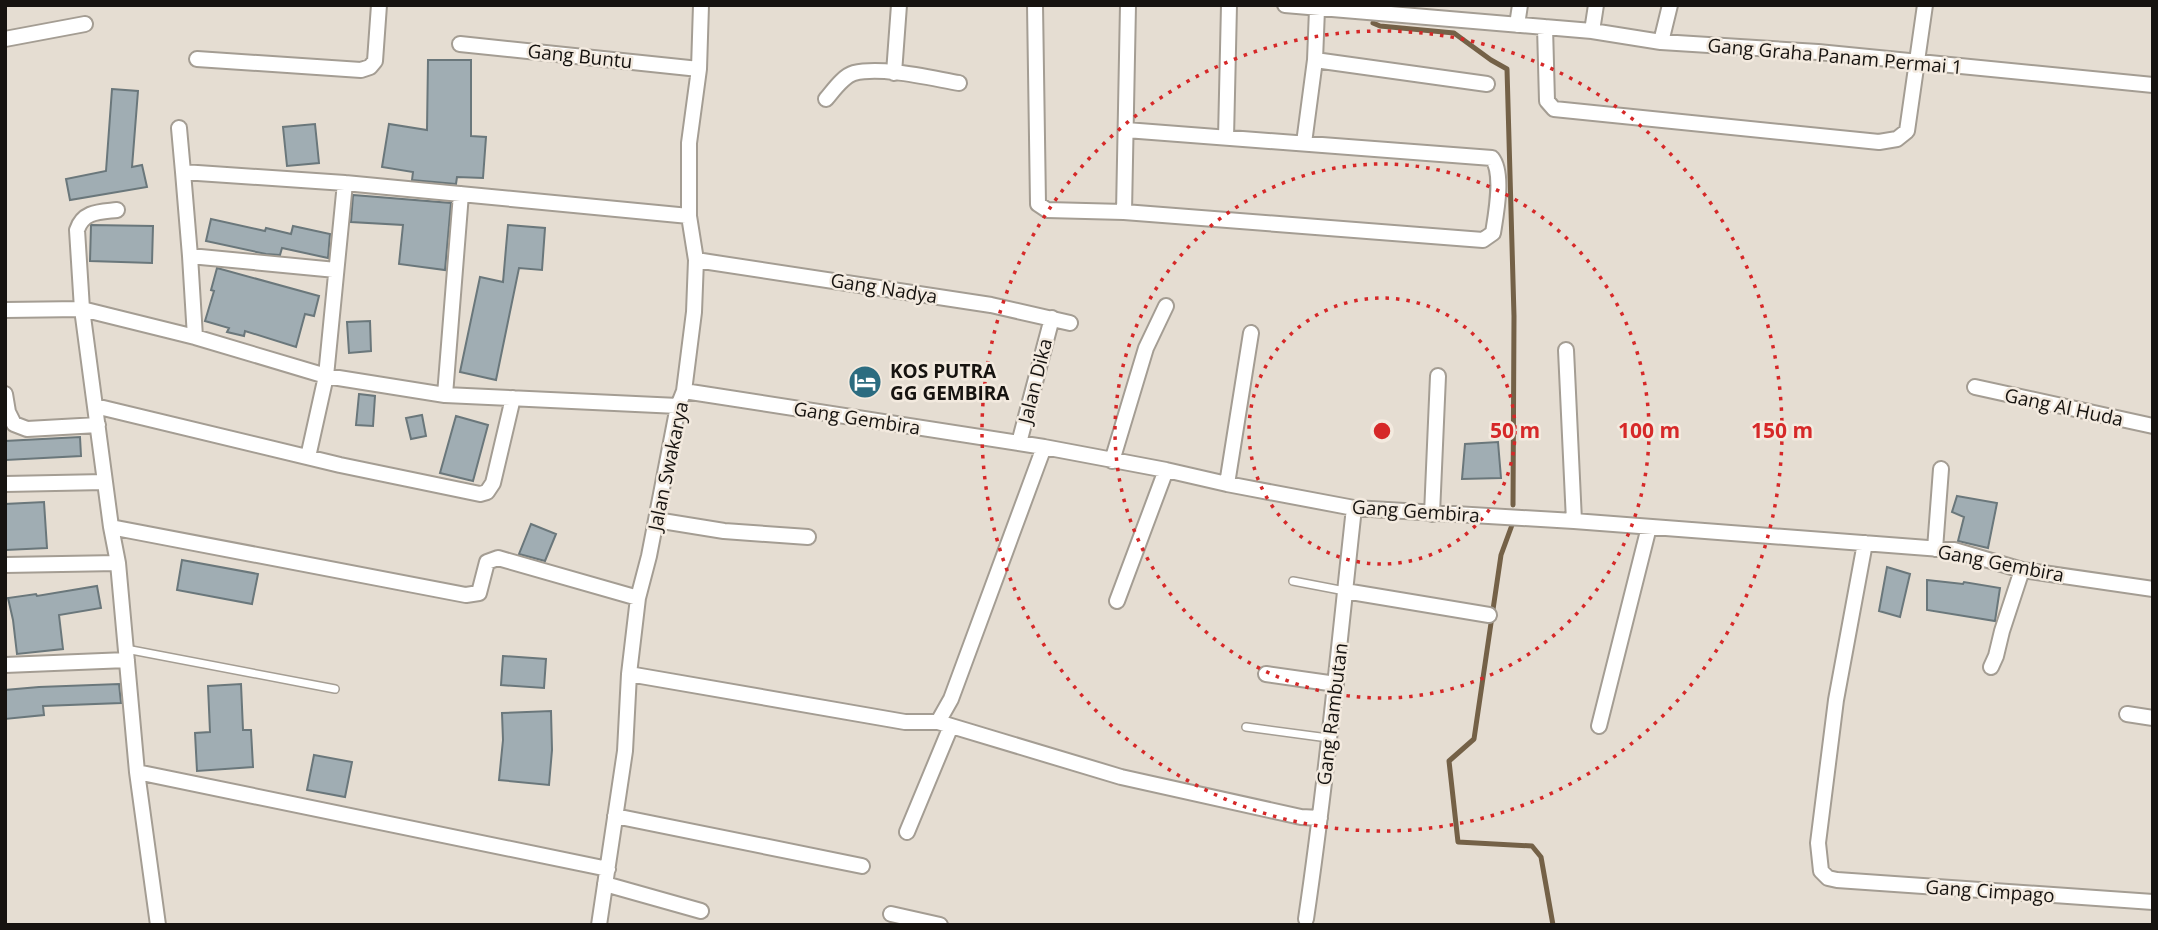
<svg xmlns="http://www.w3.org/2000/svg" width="2158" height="930" font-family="'Open Sans',sans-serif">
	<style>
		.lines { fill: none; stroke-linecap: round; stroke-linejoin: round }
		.stream { stroke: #746147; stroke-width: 5 }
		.building { fill: #a0adb3; stroke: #6a777b; stroke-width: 2 }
		.lane-casing { stroke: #a49d93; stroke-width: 10 }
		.street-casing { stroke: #a49d93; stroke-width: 18 }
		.lane { stroke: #fff; stroke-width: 7 }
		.street { stroke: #fff; stroke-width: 14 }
		.ring { fill: none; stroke: #d62828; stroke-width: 3.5; stroke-dasharray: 3.5 7 }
		.labels { text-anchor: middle; stroke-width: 5; stroke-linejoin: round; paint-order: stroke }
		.street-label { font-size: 19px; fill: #161310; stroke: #f3eadf }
		.poi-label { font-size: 19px; font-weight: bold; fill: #161310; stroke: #f3eadf; text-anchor: start }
		.centre { fill: #d62828; stroke: #f3eadf; stroke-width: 3.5 }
		.ring-label { font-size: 21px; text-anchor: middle; font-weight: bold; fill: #d62828; stroke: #f3eadf; stroke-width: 5; stroke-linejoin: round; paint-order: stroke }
	</style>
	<rect width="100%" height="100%" fill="#e5ddd2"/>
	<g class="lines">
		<!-- stream -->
		<path class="stream" d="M1373,23L1380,26L1454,33L1491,60L1507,69L1514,316L1513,505
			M1512,525L1501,555L1474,739L1449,761L1458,842L1532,846L1541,857L1553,925"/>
	</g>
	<!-- building -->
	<path class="building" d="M428,60H471V136L486,137L483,178L457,177L456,184L412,180L413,172L382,167L389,124L427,130Z
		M112,89L138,91L132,167L142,165L147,187L70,200L66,179L106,171Z
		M315,124L319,163L287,166L283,127Z
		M353,195L451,203L445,270L399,264L403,225L351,222Z
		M211,219L265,231L266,228L291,234L293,226L330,234L328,258L282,248L280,255L266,254L206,241Z
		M91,225L153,226L152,263L90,261Z
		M508,225L545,228L542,270L519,268L496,380L460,372L480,277L503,282Z
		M217,268L319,296L314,316L305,314L296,347L245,331L244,336L227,332L229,328L205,321L214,291L211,290Z
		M370,321L371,351L349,353L347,322Z
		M359,394L375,396L373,426L356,425Z
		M422,415L426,436L411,439L406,418Z
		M456,416L488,425L473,481L440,473Z
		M80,437L81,456L6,460L5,441Z
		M1498,442L1501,478L1462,479L1465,444Z
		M1957,496L1997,503L1988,548L1958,541L1964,517L1952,512Z
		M44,502L47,548L6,550L5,504Z
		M531,524L556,534L545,561L519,554Z
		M182,560L258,574L252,604L177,590Z
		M1887,567L1910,574L1900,617L1879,611Z
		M1927,580L1963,584L1964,582L2000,588L1995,621L1927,610Z
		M97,586L101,608L59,615L63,649L17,654L13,620L8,598L36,594L37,596Z
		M503,656L546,659L544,688L501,685Z
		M119,684L121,703L43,706L44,715L5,719V690L39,687Z
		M241,684L243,730H251L253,767L197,771L195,733L210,732L208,686Z
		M551,711L552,750L549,785L499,780L503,740L502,713Z
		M314,755L352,762L345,797L307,790Z"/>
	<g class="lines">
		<defs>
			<path id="lane" d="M1293,581L1345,591
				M126,649L335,689
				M1246,727L1328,738"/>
			<path id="street" d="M1035,5L1038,204L1047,210L1124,212L1483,240L1493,233C1496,214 1504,173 1492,158L1126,130
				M1285,5L1592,31L1661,42L1818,52L2153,85
				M1317,9L1315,60L1487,84
				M1517,25L1520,5
				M1545,27L1547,101L1554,109L1879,142L1897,139L1907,131L1925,5
				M1592,31L1596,5
				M5,39L85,24
				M1661,42L1670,5
				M460,44L699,69
				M197,59L361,70L370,67L375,61L379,5
				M894,73L899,5
				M826,99C833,91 843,76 854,73C882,66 930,78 959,83
				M179,128L183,172
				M1226,138L1229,5
				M1304,143L1315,60
				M117,210C100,212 83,211 77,230L82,309L111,527L118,563L137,772L158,925
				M1124,212L1128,5
				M190,256L336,270
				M696,260L991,305L1070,323
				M5,310L82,309L195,337L326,376L445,395L678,406
				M195,337L190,256L183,172L345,183L689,216
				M1566,350L1574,521
				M1975,387L2153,426
				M684,391L1044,447L1166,470L1227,484L1354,508L1574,521L1954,550L2022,570L2153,589
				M5,394L8,412L14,424L27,429L98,425
				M445,395L461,194
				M95,406L340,465L480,494L487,492L493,483L513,398
				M1019,443L1052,318
				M308,457L326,376L345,183
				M1112,461L1146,348L1166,306
				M5,484L105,482
				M1227,484L1251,333
				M1432,514L1438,376
				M656,520L724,531L808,537
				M111,527L466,595L479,593L487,562L498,558L638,598
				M1865,543L1836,700L1818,843L1821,871L1828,878L1837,880L2153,902
				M1935,549L1941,469
				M5,565L118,563
				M1345,591L1489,615
				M1117,601L1166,470
				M5,665L127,660
				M1991,667L1996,656L2002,631L2022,570
				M629,674L905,722H938L951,699L1044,447
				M1266,674L1336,684
				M2127,714L2153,718
				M938,722L1121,777L1301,817L1320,818
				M1599,726L1649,527
				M137,772L608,869
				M615,816L862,866
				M907,832L951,726
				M605,884L701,911
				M891,914L940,925
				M1306,919C1326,783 1339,645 1354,508
				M599,925L625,751L629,674L638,598L649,556L678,406L684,391L694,312L696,260L689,216V143L699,69L701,5"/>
		</defs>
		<!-- lane casing -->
		<use href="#lane" class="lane-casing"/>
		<!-- street casing -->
		<use href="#street" class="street-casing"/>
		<!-- lane -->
		<use href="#lane" class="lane"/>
		<!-- street -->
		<use href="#street" class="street"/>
	</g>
	<!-- distance rings -->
	<g class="ring">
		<circle cx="1382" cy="431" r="133"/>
		<circle cx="1382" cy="431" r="267"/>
		<circle cx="1382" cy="431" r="400"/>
	</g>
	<!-- icons -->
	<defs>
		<symbol id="hotel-disc" viewBox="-11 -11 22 22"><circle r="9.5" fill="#2c6c80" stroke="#f3eadf"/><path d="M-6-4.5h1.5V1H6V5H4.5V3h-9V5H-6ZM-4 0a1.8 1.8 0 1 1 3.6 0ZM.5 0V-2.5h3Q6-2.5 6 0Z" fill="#fff"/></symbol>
	</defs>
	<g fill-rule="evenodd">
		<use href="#hotel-disc" x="846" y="363" width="38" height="38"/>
	</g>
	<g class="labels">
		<!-- street labels -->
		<g class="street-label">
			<text transform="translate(580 56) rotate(6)" y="7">Gang Buntu</text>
			<text transform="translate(1835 56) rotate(5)" y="7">Gang Graha Panam Permai 1</text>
			<text transform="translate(884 288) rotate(9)" y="7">Gang Nadya</text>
			<text transform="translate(1035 381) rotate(-76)" y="7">Jalan Dika</text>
			<text transform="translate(2064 407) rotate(12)" y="7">Gang Al Huda</text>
			<text transform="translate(857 418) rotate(9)" y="7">Gang Gembira</text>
			<text transform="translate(668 466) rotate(-78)" y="7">Jalan Swakarya</text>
			<text transform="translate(1416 511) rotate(4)" y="7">Gang Gembira</text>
			<text transform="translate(2001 563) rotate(11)" y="7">Gang Gembira</text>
			<text transform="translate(1332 714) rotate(-83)" y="7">Gang Rambutan</text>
			<text transform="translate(1990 891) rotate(4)" y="7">Gang Cimpago</text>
		</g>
		<!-- poi labels -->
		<g class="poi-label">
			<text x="890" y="378">KOS PUTRA<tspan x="890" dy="22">GG GEMBIRA</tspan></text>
		</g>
	</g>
	<circle cx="1382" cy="431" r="10" class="centre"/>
	<g class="ring-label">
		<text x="1515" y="438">50 m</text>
		<text x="1649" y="438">100 m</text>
		<text x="1782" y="438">150 m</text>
	</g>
	<!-- border -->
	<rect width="2158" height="930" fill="none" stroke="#161310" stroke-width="14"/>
</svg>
